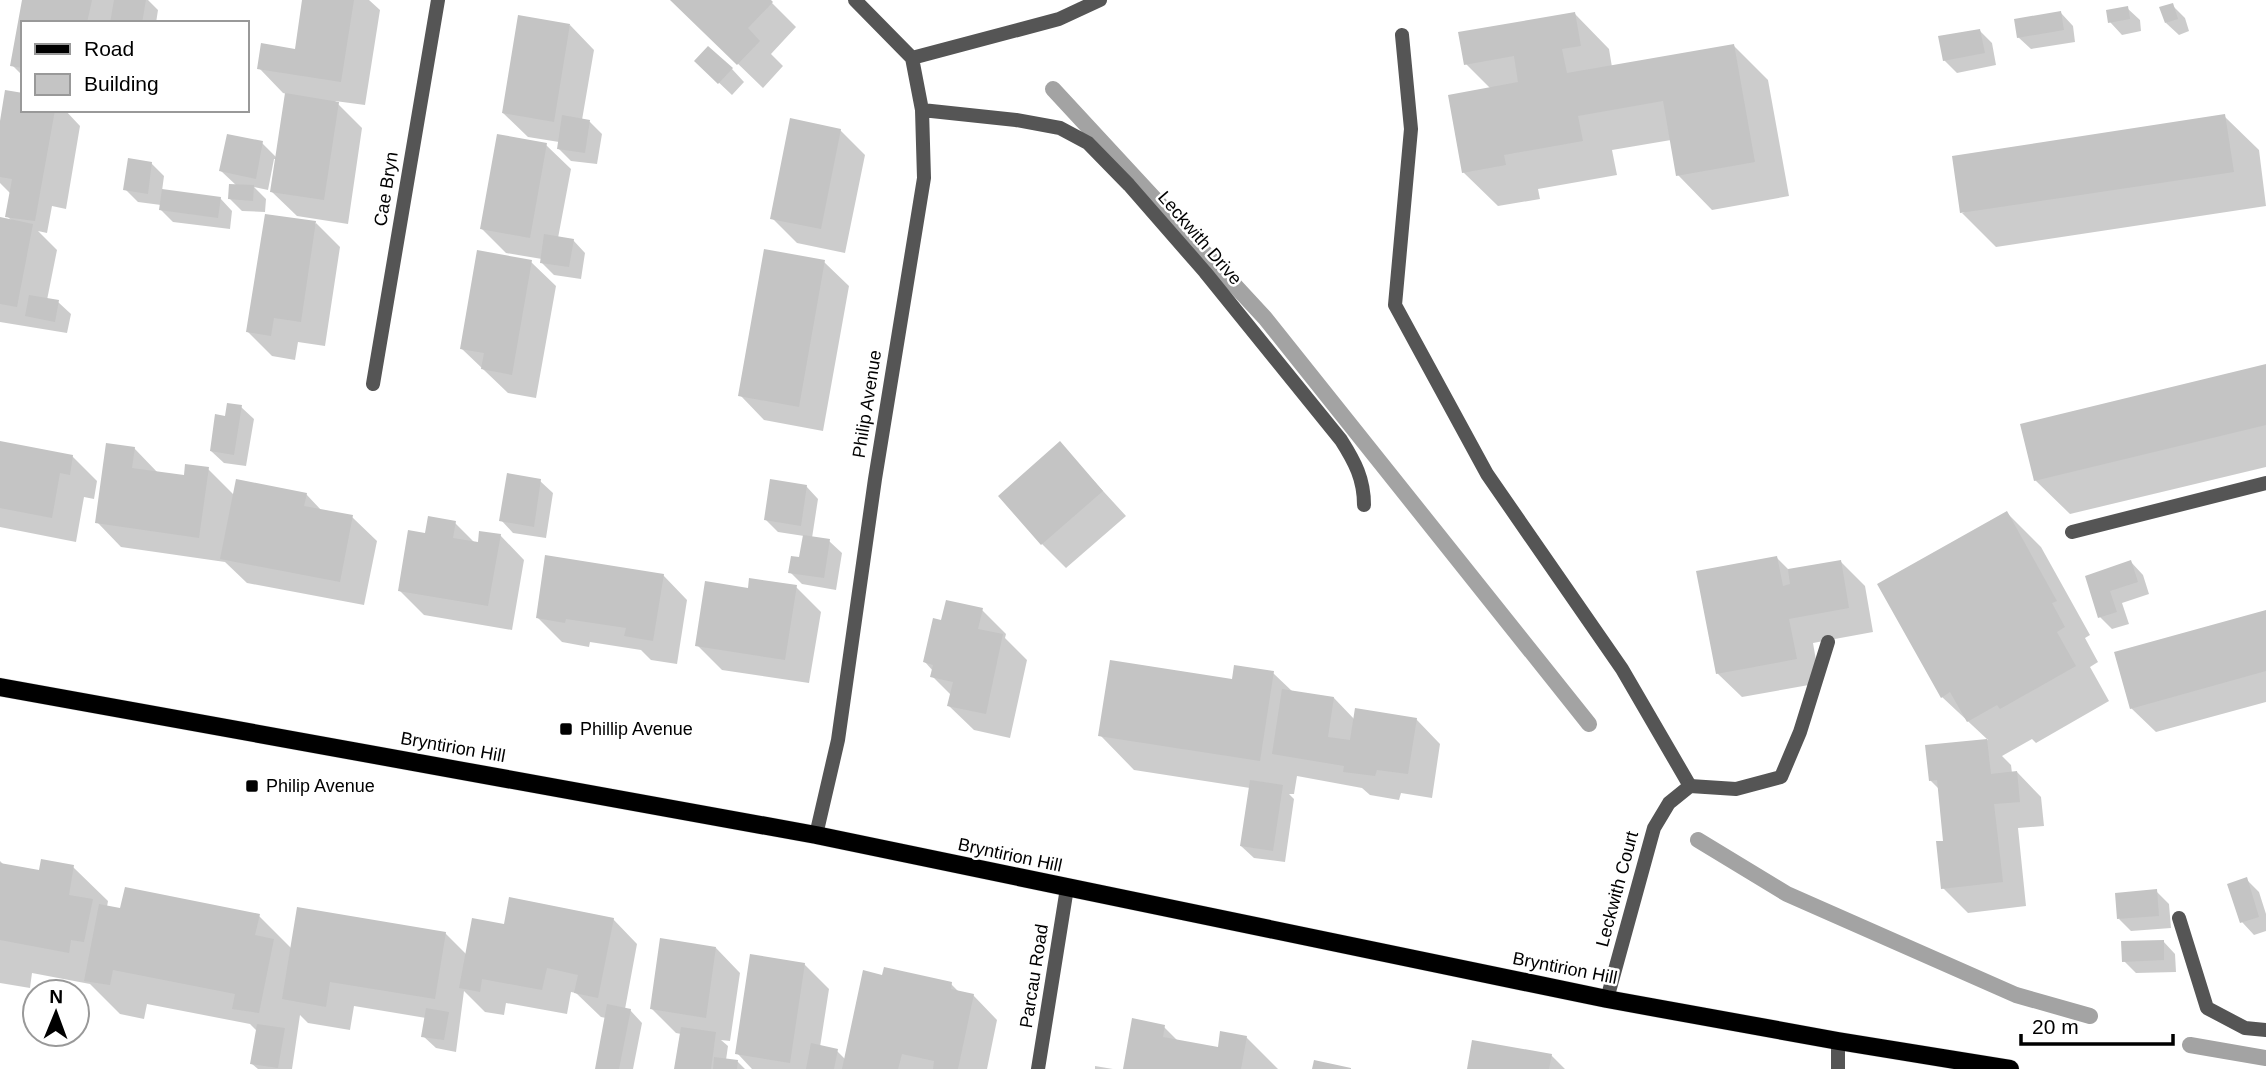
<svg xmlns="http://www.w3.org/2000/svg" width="2266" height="1069" font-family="Arial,sans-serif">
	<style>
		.shadow { fill: #0003 }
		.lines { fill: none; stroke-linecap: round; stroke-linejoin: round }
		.stream { stroke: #a3a3a3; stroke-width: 16 }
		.building { fill: #c4c4c4 }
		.primary-casing { stroke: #dbdbdb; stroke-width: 19 }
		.lane { stroke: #555; stroke-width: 14 }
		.street { stroke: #555; stroke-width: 14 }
		.primary { stroke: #000; stroke-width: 18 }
		.poi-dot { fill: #000; stroke: #fff; stroke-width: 2.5 }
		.labels { text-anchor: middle; stroke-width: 5; stroke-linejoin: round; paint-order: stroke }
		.street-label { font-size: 18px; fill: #000; stroke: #fff }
		.poi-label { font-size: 18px; fill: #000; stroke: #fff; text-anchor: start }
	</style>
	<rect width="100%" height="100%" fill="#fff"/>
	<!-- shadow -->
	<path class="shadow" d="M24,0H148L158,10L156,23H23V76L12,65Z
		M304,0H369L380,10L365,105L335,101L362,128L348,224L297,216L272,192L277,159H274L268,190L254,187L266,199L265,212L242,211L230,199L237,186L221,171L262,143L277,158L287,94L283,93L259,68L296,51Z
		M672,0H769L796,27L771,54L783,66L763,88Z
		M2172,5L2185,18L2189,31L2179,35L2166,23Z
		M2127,8L2140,20L2141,31L2122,35L2110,22Z
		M2061,13L2073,26L2075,42L2031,49L2018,37Z
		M1575,14L1609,49L1612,67L1734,46L1768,80L1789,196L1712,210L1678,175L1671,140L1612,150L1617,175L1538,189L1540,199L1498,206L1463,172L1491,89L1466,64Z
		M570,25L594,50L582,120L590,122L602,134L597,164L571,161L558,148L559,142L528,137L503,113Z
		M1980,31L1992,43L1996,65L1957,73L1944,60Z
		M696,61L732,69L744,82L732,95Z
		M23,110H65L80,126L66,209L52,206L47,233L38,231L57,250L47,300L58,302L71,314L67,333L0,322V219L13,222L7,216L11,194L0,183V131Z
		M2224,116L2259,150L2266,206L1996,247L1962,213Z
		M840,130L865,155L845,253L797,243L772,218Z
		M546,145L571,169L558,238L573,240L585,253L581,279L554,275L542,263V259L506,253L482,229Z
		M151,163L164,176L162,191L220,198L232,211L230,229L173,222L160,209L161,205L138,202L125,189Z
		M316,223L340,247L325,346L298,342L295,360L272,356L248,332Z
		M531,262L556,286L536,398L508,393L462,349Z
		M824,262L849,286L823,431L764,420L740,395Z
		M2266,366V467L2070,514L2035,480Z
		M241,407L254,419L246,466L224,463L211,451Z
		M0,443L72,456L97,481L94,499L84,497L76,542L0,527Z
		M1060,444L1126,516L1066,568L1042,544Z
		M134,448L159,474L185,477L208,469L234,495L306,494L322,511L352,517L377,541L364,605L247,583L225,562L121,547L97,522Z
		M540,481L553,493L546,538L513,533L501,520Z
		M806,486L818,499L812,538L829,541L842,553L836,590L802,584L790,572L800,559L804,536L778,532L766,520Z
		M2007,513L2041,547L2090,635L2085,638L2098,662L2090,667L2109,701L2036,743L2032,739L2002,756L2011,765L2012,773L2017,772L2041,797L2044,826L2018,828L2026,906L1968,913L1943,888L1945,842L1940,790L1930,780L1927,747L1988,740L1942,697Z
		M455,523L475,543L500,535L524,560L512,630L424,615L400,591L427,535Z
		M1777,558L1789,570L1840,561L1865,586L1873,632L1813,643L1820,683L1742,697L1717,673Z
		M2131,562L2143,575L2149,594L2122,603L2129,624L2112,629L2100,617L2087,577Z
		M663,575L687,600L677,664L651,660L641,650L590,642L589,647L562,642L538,618Z
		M796,587L821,612L809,683L722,670L697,645L749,590Z
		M982,610L1006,634L1005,638L1027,660L1010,738L974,730L949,706L951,695L932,676L933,671L925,662Z
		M2266,612V702L2156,732L2131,708Z
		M1273,673L1293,692L1334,698L1355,720L1416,719L1440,744L1432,798L1401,793L1399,800L1370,795L1362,788L1297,776L1294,794H1289L1294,799L1285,862L1254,858L1241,846L1250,788L1134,770L1100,735L1233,681Z
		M0,861L5,866L40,872L73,867L108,901L107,907L121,910L259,916L292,949L445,933L467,955L505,926L613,919L637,944L625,1009L630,1010L642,1023L633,1069H596L606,1018L601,1017L576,993L571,992L567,1014L506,1003L504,1015L485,1012L464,991L456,1052L436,1048L423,1036L426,1018L354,1006L350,1030L308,1023L300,1015L292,1069H258L252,1064L257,1031L250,1024L147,1004L144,1019L120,1014L90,984L32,973L30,988L0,983Z
		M2246,879L2259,892L2266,914V931L2254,935L2242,922Z
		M2156,891L2169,904L2171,928L2131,931L2119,919Z
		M2163,941L2175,954L2176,972L2136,973L2124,961Z
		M716,948L740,973L730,1041L721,1040L728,1046L726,1060L738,1062L745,1069H676L681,1034L676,1033L652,1009Z
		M804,964L829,989L820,1047L837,1051L846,1060L883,977L951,984L960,993L973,995L997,1020L987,1069H752L737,1053Z
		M1164,1027L1179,1042L1219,1049L1246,1037L1278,1069H1125Z
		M1551,1055L1565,1069H1469Z
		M1095,1066L1113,1069H1095Z"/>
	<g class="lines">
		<!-- stream -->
		<path class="stream" d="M1053,89L1265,318L1589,724
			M1698,840L1787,894L2016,995L2090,1016
			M2190,1045L2266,1058"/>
	</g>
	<!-- building -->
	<path class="building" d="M22,0H92L87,23H23V68L10,66Z
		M114,0H146L142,23H110Z
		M302,0H354L341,82L257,69L261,43L295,49Z
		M670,0H771L773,2L748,28L760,41L737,65Z
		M2173,3L2178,19L2165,23L2159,7Z
		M2128,6L2130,19L2108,23L2106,10Z
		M2061,11L2064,30L2017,38L2014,19Z
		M1575,12L1581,46L1562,49L1567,73L1734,44L1755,162L1676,176L1663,101L1578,116L1583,141L1504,155L1506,165L1462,173L1448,95L1518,82L1514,56L1464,65L1458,32Z
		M518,15L570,24L554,122L502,113Z
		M1980,29L1985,53L1943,61L1938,36Z
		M708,46L733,68L718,84L694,61Z
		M5,90L23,93V110H55L35,221L5,217L12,179L0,177V121Z
		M285,93L339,102L324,200L270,192Z
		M2225,114L2234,172L1960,213L1952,156Z
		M562,115L590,120L585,153L557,149Z
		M790,118L841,129L821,229L770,219Z
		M227,134L263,141L256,179L219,171Z
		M497,134L547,143L530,238L480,229Z
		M128,158L152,162L148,194L123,190Z
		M229,184L254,185L253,201L228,199Z
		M162,189L221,197L218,218L159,210Z
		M265,214L316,221L301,322L274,318L271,336L246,332Z
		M0,217L33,224L17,307L0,304Z
		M544,234L574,239L569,267L540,263Z
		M764,249L825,260L799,407L738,396Z
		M477,250L532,260L512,375L481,369L484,353L460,349Z
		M29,295L59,300L55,322L25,316Z
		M2266,364V425L2034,481L2020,424Z
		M227,403L242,405L234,455L210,451L215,414L225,416Z
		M0,441L73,455L70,475L60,473L52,518L0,508Z
		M1060,441L1103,491L1041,545L998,496Z
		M106,443L135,447L132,468L184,475L185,464L209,467L199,538L95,523Z
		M507,473L541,479L534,527L499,521Z
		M236,479L307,493L304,506L353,515L340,582L220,559Z
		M770,479L807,485L801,526L764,520Z
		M2007,511L2057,601L2052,603L2065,627L2057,632L2076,666L2000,709L1997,705L1967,722L1950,692L1941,698L1877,584Z
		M428,516L456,521L453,538L478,542L479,531L501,534L488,606L398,591L408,530L425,533Z
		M803,535L830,539L824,578L788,573L791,556L799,557Z
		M545,555L664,574L653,641L624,636L626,628L566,619L565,623L536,618Z
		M1777,556L1783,586L1790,584L1788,569L1841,560L1849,608L1789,619L1797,659L1716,674L1696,571Z
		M2131,560L2138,582L2110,591L2117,612L2098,618L2085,576Z
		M749,578L797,585L785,660L695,646L705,581L748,588Z
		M946,600L983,608L978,629L1003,634L986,714L947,706L953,682L930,677L933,665L923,662L933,618L941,620Z
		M2266,610V671L2130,709L2114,652Z
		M1110,660L1232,679L1234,665L1274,671L1260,761L1098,736Z
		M1282,689L1334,697L1328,737L1350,740L1355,708L1417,718L1408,774L1377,770L1375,776L1343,772L1344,766L1272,754Z
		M1987,739L1991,774L2017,771L2020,802L1994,804L2003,882L1941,889L1936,841H1943L1937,780L1929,781L1925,745Z
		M1250,780L1283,785L1273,851L1240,846Z
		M41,859L74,865L69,895L93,899L84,942L71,940L69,953L0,940V863L39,870Z
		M2247,877L2259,917L2240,923L2227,884Z
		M125,887L260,914L255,935L274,939L259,1013L232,1009L235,994L113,970L110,985L84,981L99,904L120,908Z
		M2157,889L2159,916L2117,919L2115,893Z
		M509,897L614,918L598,998L574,993L578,975L547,968L542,990L482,979L480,992L459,988L472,918L504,924Z
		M297,907L446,932L435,999L330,982L326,1007L282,999Z
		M660,938L716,947L706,1018L650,1009Z
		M2164,940V960L2122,962L2121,941Z
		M750,954L805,963L790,1063L735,1054Z
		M884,967L952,982L951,989L974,994L958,1069H933L934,1061L902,1054L898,1069H842L863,970L882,975Z
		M607,1004L631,1009L619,1069H595Z
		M426,1008L449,1012L444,1040L421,1037Z
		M1132,1018L1165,1025L1163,1037L1218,1047L1220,1031L1247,1036L1241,1069H1123Z
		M257,1024L285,1028L278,1068L250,1064Z
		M681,1027L716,1032L711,1069H674Z
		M1472,1040L1552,1054L1549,1069H1467Z
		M811,1043L838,1049L834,1069H806Z
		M714,1057L738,1060L737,1069H713Z
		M1314,1060L1351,1068V1069H1312Z"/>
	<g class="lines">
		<defs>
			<path id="primary" d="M0,687L816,835L1607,999L1838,1041L2010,1069"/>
		</defs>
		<!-- primary casing -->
		<use href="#primary" class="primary-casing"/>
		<!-- lane -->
		<path class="lane" d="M1402,35L1411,129L1395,305L1487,474L1622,669L1690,786
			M2179,918L2207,1008L2245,1028L2266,1030"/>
		<!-- street -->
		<path class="street" d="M912,58L1059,19L1100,0
			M922,110L1016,120L1060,128L1088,143L1129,185L1205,272L1341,440C1355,462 1364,479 1364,505
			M373,384L438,0
			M2072,532L2266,483
			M816,835L838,740L875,479L924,178L922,110L912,58L855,0
			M1607,999L1654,828L1669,803L1690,786L1736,789L1781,777L1800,732L1828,642
			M1038,1069L1067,888
			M1838,1069V1041"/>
		<!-- primary -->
		<use href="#primary" class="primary"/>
	</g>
	<!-- markers -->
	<g class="poi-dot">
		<rect x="559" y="722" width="14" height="14" rx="3.5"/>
		<rect x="245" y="779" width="14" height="14" rx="3.5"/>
	</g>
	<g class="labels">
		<!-- street labels -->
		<g class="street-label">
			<text transform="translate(386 189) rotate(-81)" y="6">Cae Bryn</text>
			<text transform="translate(1200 238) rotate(49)" y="6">Leckwith Drive</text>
			<text transform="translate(867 404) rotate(-81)" y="6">Philip Avenue</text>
			<text transform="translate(453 747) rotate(10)" y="6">Bryntirion Hill</text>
			<text transform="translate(1010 855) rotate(12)" y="6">Bryntirion Hill</text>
			<text transform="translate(1617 889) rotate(-75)" y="6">Leckwith Court</text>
			<text transform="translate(1565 968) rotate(11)" y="6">Bryntirion Hill</text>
			<text transform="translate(1034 976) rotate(-81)" y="6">Parcau Road</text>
		</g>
		<!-- poi labels -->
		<g class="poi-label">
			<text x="580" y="735">Phillip Avenue</text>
			<text x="266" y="792">Philip Avenue</text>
		</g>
	</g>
	<!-- legend -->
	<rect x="21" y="21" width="228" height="91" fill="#ffffff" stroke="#999999" stroke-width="2"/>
	<rect x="35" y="44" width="35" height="10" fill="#000000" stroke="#999999" stroke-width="2"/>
	<text x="84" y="56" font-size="21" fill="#000000">Road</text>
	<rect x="35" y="74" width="35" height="21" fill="#c4c4c4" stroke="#999999" stroke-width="2"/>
	<text x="84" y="91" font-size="21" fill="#000000">Building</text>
	<!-- north arrow -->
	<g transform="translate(56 1013) rotate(1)"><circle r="33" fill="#ffffff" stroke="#999999" stroke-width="2"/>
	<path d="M0-5L12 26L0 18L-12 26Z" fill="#000000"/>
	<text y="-10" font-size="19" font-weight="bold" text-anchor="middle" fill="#000000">N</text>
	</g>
	<!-- scale -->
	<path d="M2021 1034v10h152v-10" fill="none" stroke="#000000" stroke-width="3.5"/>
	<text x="2032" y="1034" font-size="21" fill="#000000" stroke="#ffffff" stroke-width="5" paint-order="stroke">20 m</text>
</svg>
